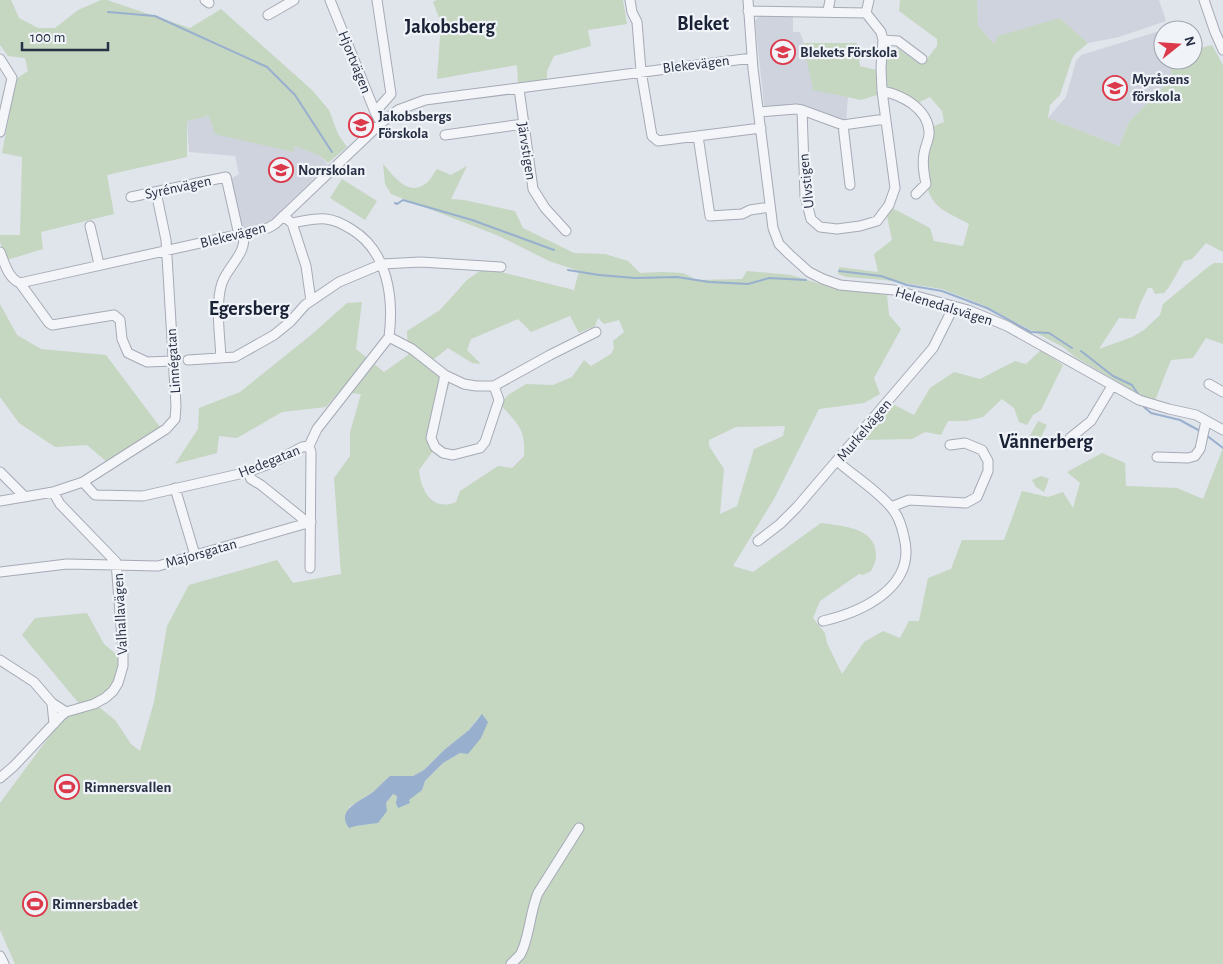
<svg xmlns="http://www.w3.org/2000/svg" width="1223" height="964" font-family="'Alegreya Sans',sans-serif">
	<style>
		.built { fill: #ced3dd }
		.green { fill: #c5d6c1; fill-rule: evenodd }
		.water { fill: #98b0ce }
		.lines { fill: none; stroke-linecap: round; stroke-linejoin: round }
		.stream { stroke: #98b0ce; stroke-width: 2 }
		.minor-casing { stroke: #a5aab6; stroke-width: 11 }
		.minor { stroke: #f4f5f8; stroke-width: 9 }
		.labels { text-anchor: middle; stroke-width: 4.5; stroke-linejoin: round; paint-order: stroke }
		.poi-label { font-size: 15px; font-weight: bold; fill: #273044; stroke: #f0f3f8; text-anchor: start }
		.street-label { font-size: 15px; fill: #273044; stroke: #f0f3f8 }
		.district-label { font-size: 20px; font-weight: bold; fill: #192135; stroke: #f0f3f8 }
	</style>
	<rect width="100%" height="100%" fill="#e0e4eb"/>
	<!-- built -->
	<path class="built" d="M977,0H1159L1166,21L1119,37L1088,43L1060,18L994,44L978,26Z
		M760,15L793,17V32H800L814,71L848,96L846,123L797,106L769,109L764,105L755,21Z
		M1163,30V60H1170L1172,78L1129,122L1119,146L1048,118L1066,97L1076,61L1081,55Z
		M209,116L255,142L293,152L295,146L320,156L328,165L269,222L241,228L230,179L239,174L235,156L189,152L187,121Z"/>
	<!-- green -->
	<path class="green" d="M0,0H11L19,18L38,28H55L78,10L101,0H107L190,28L221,9L312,90L329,110L338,134L347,147L328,163L320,156L295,146L293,152L215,134L209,116L187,121V157L107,175L114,214L41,232L43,249L7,260L0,242V235H20L22,157L2,153L16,79L28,71L25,58L8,56L0,45Z
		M436,0H623L627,24L588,30L591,46L554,56L547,71V80L522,82L518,84L517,65L437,79L441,23L433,2Z
		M900,0H977L978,26L994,44L998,36L1060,18L1088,43L1075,54L1072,59L1060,95L1050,105L1048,118L1119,146L1129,122L1172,78L1170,60H1193V50L1212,45L1223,65V252L1206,243L1192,259L1184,261L1169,287L1164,293L1155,294L1152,288H1148L1140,304L1135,319L1119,318L1099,349L1132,337L1144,330L1160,315L1163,304L1208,267L1214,263H1223V344L1206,338L1193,358L1171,360L1154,403L1075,357L1063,347L983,305L942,289L885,280L847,277L838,274L839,267L878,272L874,254L892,240L887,216L892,208L930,228L934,241L963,246L969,224C960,219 942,211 936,204C919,187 928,148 934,126L944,122L942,111L930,97L918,103L910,96L893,90L861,100L813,90L803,43H857L860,66L884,72L889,48H897L918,63L923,64L937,46V39L899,11Z
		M383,164C393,175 408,197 425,184C430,181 434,173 437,169L451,175L467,166L451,199L464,200L515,211L523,228L574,253L605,254L628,261L640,273L662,272L683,273L697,280L742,279L747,271L791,275L827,286L887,295L889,315L901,329L874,378L880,394L864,403L819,409L774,499L733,566L753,572L821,523C841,526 877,527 876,556C876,561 873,567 871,571L863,575L859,574L820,601L813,618L825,633L827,643L842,674L864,642L883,631L900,638L909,621H919L928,578L951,569L962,540H1004L1022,491L1048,497L1063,492L1073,508L1080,483L1067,472L1102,453L1125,463L1126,486L1177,488L1203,499L1223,448V964H15L0,930V803L63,718L99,707L115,720L131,744L140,751L154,702L167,626L189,585L277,560L293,583L341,574L334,478L350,456V432L361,394L339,392L326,407L282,412L237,438L219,436L217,453L175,464L198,429L199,408L240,392L311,335L347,303L362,302L356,349L384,372L408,355L407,331L440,310L467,280L484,268L574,290L579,271L549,261L499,236L391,194L385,184ZM570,316L579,333L595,326L598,318L604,324L619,320L624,332L613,341L614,348L611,354L591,366L584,360L572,377L553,385L526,384L508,395L500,404C517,424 526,428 524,456L512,468L498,466L460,491L456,502C432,512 421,491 419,470L433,451L430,447L435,427L450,382L448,372L433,360L448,348L472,363L481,364L467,350L471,339L518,319L531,332ZM785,426L783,436L754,449L737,506L720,514L724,469L709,446V440L736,427ZM479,716L460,753L443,763L425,781L422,790L408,800L396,803L397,796L393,794L386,803L378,823L356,826L349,807L373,792L390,776H413L424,770L444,750L469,730Z
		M342,179L377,201L365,220L330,198Z
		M0,304L17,335L41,349L106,355L160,427L107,462L87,445L55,447L19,423L0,397Z
		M1041,350L1063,365L1041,410L1033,415L1027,425L1019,422L1014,408L1002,399L983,417L966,421H948L941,435L925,432L912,439L862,440L893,404L914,415L930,388L954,372L980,379L1015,361L1026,364Z
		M1038,421L1047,425L1037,445L1027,441Z
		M1041,476L1049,479L1044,492L1036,487L1032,480Z
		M87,613L104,644L116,654L119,660L117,675L111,690L81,706L22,635L35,618Z"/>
	<!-- water -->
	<path class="water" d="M482,714L488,722L481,738L468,754L460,753L443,763L425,781L422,790L409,800L410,803L398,808L396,803L397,796L393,794L386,803L387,811L378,823L356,826L349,828C335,810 361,801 373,792C379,787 384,781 390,776H413L424,770L444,750L469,730Z"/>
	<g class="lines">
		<!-- stream -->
		<path class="stream" d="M108,12L155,16L267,67L295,95L332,152
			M395,203L397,204L403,200L472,220L554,250
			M568,270L599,275L635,278L677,277L709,282L748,284L769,278L806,280
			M839,271L881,276L907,285L942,291L987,308L1031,332L1049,333L1072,348
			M1081,351L1113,376L1132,385L1138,394
			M1144,407L1151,413L1180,420L1200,431
			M1206,435L1223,448"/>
		<defs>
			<path id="minor" d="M205,0L209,3
				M330,0L375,112L381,123
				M630,0L632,12L637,22L641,71L652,136L658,141L761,128
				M748,0L753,69L773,228L779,244L789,254L809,272L823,279L840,285L894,290L968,310L1007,326L1139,400L1169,409L1196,415L1223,430
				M1204,0L1215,32L1223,50
				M748,11L866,13
				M828,11L830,0
				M268,15L294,0
				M883,40L898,41L922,59
				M0,59L12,78L0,132
				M519,89L533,189L545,208L566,231
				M882,91C902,95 927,108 929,131C930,138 925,146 924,154C922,164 924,174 926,184L916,194
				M802,110L843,125L885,119
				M375,112L391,94L377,0
				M759,112L796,109L802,110L805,196L811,219L820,227L837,229L860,226L877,221L889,205L895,188L882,91L881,68L883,40L881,32L866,13L869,0
				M843,125L850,185
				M445,135L523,124
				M698,136L710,216L742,214L750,210L770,207
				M131,197L226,177L239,235
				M292,223L306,266L311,301
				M90,226L99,264
				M0,252C5,264 8,278 20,283L49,323L52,325L114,315L120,320L122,339L128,353L147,362L173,361
				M20,283L268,228L275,224L381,123L398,110L425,100L752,58
				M389,337L412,349L445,375L464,384L476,386H494L550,355L596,332
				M221,358C220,336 215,304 222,283C228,266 248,252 243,234
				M188,360L235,357L274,335L290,322L305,305L339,282L382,264L421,262L501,267
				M445,375L431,438L435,447L443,453L453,455L480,448L485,442L499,400L494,386
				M1209,384L1223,392
				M1070,438L1091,421L1112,386
				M309,446L311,452L310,568
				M1157,457L1188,458L1195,456L1200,449L1206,421
				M0,472L25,497
				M248,472L251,479L261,485L302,518L303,524
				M83,482L95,495L143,496L248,472L274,462L302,447L309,446L317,429L389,337C394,298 388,251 351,229C343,224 336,220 326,219C315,218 303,221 292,223L283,216
				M175,488L195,555
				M0,501L53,492L83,482L166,429L175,419L176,406L166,240L156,192
				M891,507L909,500L966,503L977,497L988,471V461L982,450L965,443L950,445
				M758,541L780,524L797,507L933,348L954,306
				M0,572L67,564L158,566L311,522
				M823,621C862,612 917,587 904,537C902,527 898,514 890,506C875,489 854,476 837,461
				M0,660L34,682L52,703L66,712
				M52,703L54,724
				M0,778L14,766L62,715L66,712L94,704L105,698L113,691L118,683L123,666V652L116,562L60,504L53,492
				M0,956L4,964
				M511,964C514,961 517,958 520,955C529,941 530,911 538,893L579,828"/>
		</defs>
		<!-- minor casing -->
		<use href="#minor" class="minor-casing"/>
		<!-- minor -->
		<use href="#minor" class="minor"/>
	</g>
	<!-- icons -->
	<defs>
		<symbol id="school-ring" viewBox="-11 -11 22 22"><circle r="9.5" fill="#f0f3f8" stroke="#dc394b" stroke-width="1.5"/><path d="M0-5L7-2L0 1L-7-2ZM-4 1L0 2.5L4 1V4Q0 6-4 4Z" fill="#dc394b"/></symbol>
		<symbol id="stadium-ring" viewBox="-11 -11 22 22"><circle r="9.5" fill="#f0f3f8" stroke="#dc394b" stroke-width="1.5"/><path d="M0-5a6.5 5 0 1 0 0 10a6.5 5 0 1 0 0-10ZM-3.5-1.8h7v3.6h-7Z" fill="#dc394b"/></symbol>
	</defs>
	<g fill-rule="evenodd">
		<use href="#school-ring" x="769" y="38" width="28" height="28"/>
		<use href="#school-ring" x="1101" y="74" width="28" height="28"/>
		<use href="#school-ring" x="347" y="111" width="28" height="28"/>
		<use href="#school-ring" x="267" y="156" width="28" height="28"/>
		<use href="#stadium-ring" x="53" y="773" width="28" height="28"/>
		<use href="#stadium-ring" x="21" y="890" width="28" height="28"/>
	</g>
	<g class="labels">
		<!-- poi labels -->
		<g class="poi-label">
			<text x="800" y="57">Blekets Förskola</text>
			<text x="1132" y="84">Myråsens<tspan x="1132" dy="17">förskola</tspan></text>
			<text x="378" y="121">Jakobsbergs<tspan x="378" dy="17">Förskola</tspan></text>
			<text x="298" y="175">Norrskolan</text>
			<text x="84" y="792">Rimnersvallen</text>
			<text x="52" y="909">Rimnersbadet</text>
		</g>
		<!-- street labels -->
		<g class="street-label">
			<text transform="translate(355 62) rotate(68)" y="5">Hjortvägen</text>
			<text transform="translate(696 64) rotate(-7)" y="5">Blekevägen</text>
			<text transform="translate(527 151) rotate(81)" y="5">Järvstigen</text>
			<text transform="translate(806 181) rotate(-96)" y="5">Ulvstigen</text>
			<text transform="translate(178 187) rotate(-12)" y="5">Syrénvägen</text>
			<text transform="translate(233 235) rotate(-14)" y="5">Blekevägen</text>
			<text transform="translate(944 306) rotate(17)" y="5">Helenedalsvägen</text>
			<text transform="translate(173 361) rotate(-94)" y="5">Linnégatan</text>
			<text transform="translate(864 430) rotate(-50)" y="5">Murkelvägen</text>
			<text transform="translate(269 461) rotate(-22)" y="5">Hedegatan</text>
			<text transform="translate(201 553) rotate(-16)" y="5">Majorsgatan</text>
			<text transform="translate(120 614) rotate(-93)" y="5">Valhallavägen</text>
		</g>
		<!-- district labels -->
		<g class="district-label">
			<text x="703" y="30">Bleket</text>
			<text x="450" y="33">Jakobsberg</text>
			<text x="249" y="315">Egersberg</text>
			<text x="1046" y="448">Vännerberg</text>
		</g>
	</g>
	<!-- north arrow -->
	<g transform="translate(1178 45) rotate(73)"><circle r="24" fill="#f0f3f8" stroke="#a0a5b0"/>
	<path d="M0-4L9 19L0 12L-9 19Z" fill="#dc394b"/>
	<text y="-8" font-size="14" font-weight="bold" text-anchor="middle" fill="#273044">N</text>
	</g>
	<!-- scale -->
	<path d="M22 42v8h86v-8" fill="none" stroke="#273044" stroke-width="2.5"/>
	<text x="30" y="42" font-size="15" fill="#273044" stroke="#f0f3f8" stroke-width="4" paint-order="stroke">100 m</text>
</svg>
